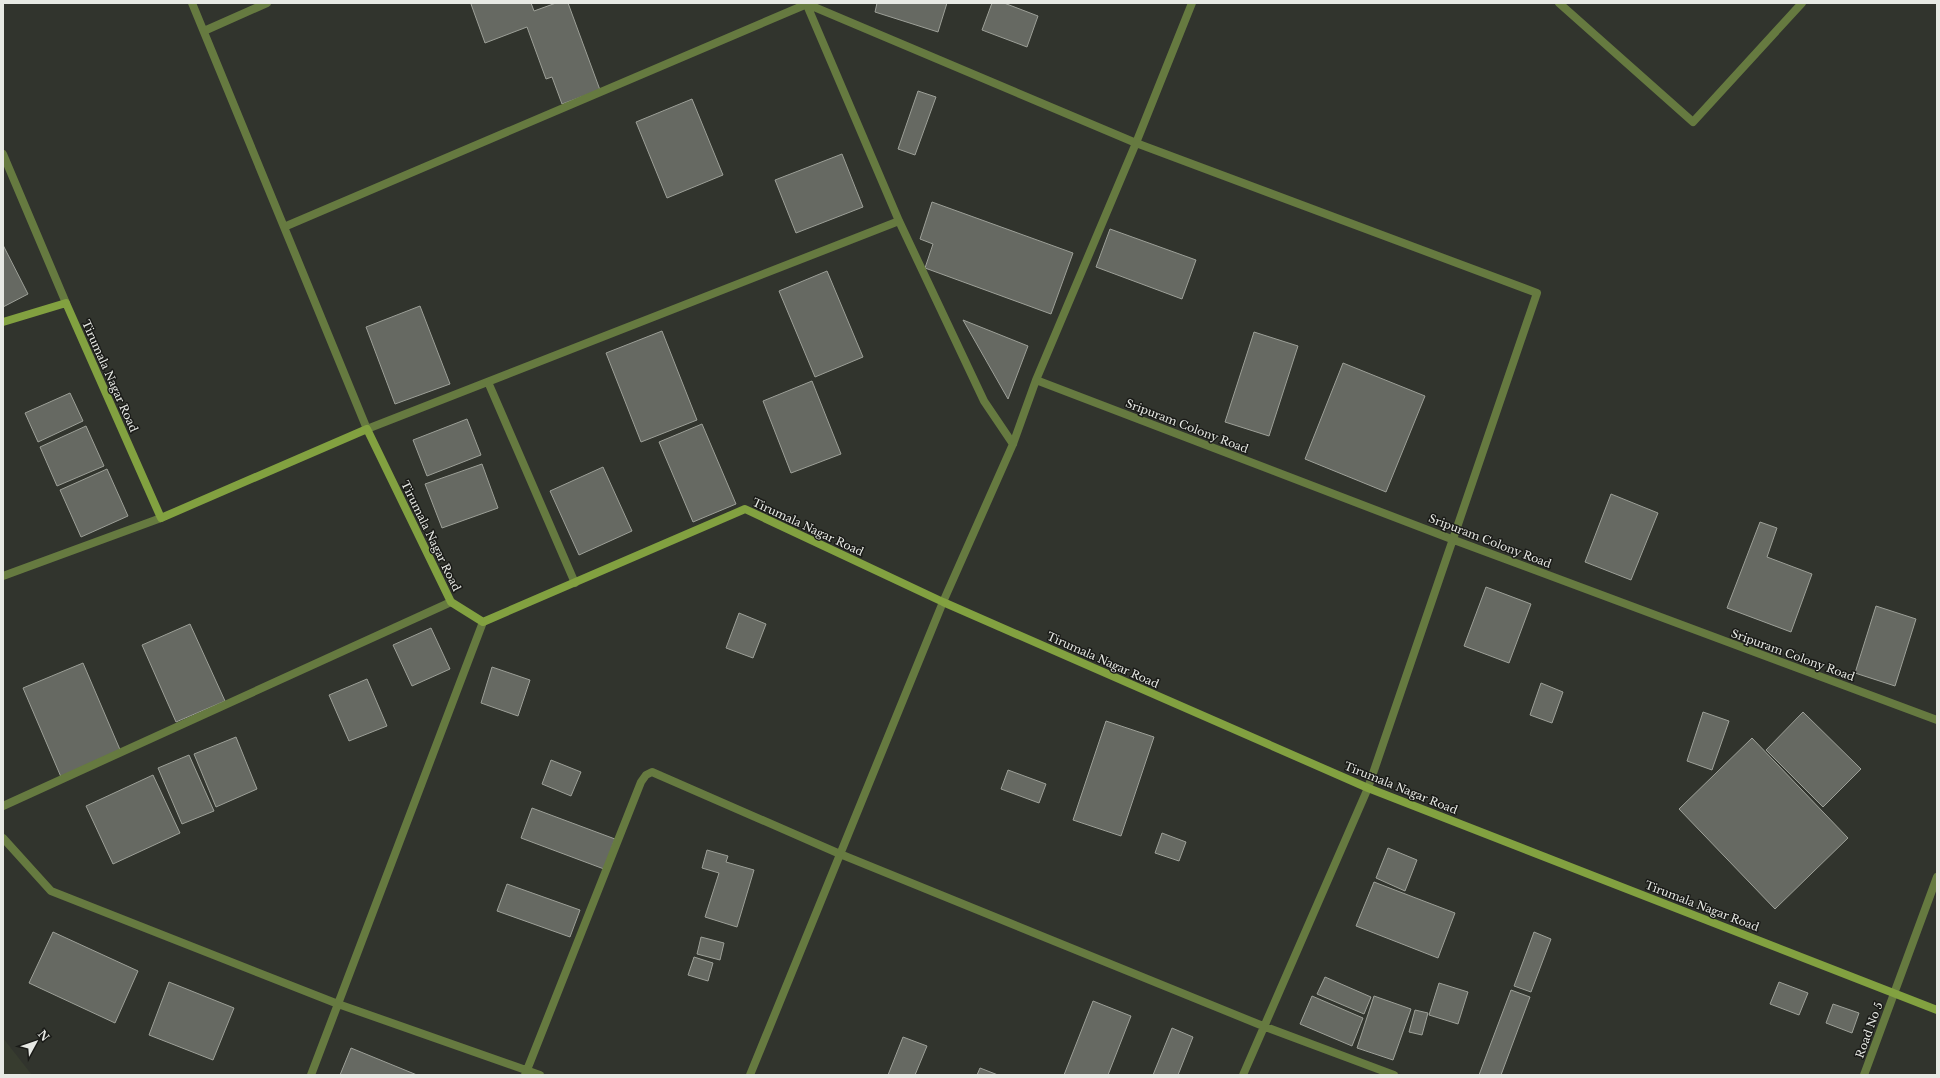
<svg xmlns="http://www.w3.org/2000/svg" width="1940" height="1078" font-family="'Libre Baskerville',serif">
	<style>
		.built { fill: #373c2f }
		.building { fill: #666962; stroke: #9da098 }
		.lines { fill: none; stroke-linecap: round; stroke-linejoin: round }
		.lane { stroke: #667a40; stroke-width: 8 }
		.street { stroke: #667a40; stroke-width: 8 }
		.secondary { stroke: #82a140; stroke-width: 8 }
		.labels { text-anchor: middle; stroke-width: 3; stroke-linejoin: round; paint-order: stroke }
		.street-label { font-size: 11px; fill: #e7e9e4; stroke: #1a1b18 }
	</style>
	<rect width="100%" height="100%" fill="#31342d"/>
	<!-- built -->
	<path class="built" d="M3,1038L32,1075H3Z"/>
	<!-- building -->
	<path class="building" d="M473,3H531L534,11L556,3H568L600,90L562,104L552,77L546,79L527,27L485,43L471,4Z
		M877,3H947L938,32L875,12Z
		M992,3H1004L1038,16L1027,47L982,30Z
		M918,91L936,97L915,155L898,149Z
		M692,99L723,175L667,198L636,122Z
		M842,154L863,207L796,233L775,180Z
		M932,202L1073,253L1051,314L925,268L933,244L920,239Z
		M1110,229L1196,260L1182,299L1096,267Z
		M3,245L28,294L3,307Z
		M827,271L863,357L815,377L779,291Z
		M420,306L450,384L395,404L366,327Z
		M963,320L1028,346L1008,399Z
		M662,331L697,420L641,442L606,353Z
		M1254,332L1298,346L1269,436L1225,422Z
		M1343,363L1425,396L1386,492L1305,459Z
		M812,381L841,454L791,473L763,401Z
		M70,393L83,421L38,442L25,413Z
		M467,419L481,455L427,476L413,440Z
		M702,424L736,504L693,522L659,442Z
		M86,426L104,466L57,486L40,447Z
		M482,464L498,508L442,528L425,484Z
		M603,467L632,531L579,555L550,491Z
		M107,469L128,516L81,537L60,490Z
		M1611,494L1658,513L1631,580L1585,562Z
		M1760,522L1777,528L1767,557L1812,574L1791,632L1727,608Z
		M1486,587L1531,604L1509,663L1464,646Z
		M1876,606L1916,619L1895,686L1855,673Z
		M739,613L766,624L753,658L726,648Z
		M190,624L225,701L176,722L142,645Z
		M431,628L450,669L412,686L393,645Z
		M83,663L121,752L61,777L23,688Z
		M492,667L530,680L518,716L481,703Z
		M367,679L387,726L349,741L329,695Z
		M1541,683L1563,692L1552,723L1530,715Z
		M1703,712L1729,721L1712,770L1687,761Z
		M1803,712L1861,769L1823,807L1766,750Z
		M1106,721L1154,737L1121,836L1073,820Z
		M236,737L257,789L216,807L194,754Z
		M1752,738L1848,838L1775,909L1679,809Z
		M189,755L214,811L182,824L158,768Z
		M551,760L581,772L571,796L542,784Z
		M1008,770L1046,784L1039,803L1001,789Z
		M153,775L180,833L113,864L86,806Z
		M532,808L615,839L604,869L521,838Z
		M1162,833L1186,842L1179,861L1155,853Z
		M1388,848L1417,860L1405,891L1376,878Z
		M707,850L728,856L726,862L754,870L737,927L705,917L719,873L702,868Z
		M1374,882L1455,913L1438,958L1356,926Z
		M507,884L580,910L570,937L497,911Z
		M53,932L138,971L115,1023L29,983Z
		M1534,932L1551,939L1531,992L1514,986Z
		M701,937L724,943L720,960L697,954Z
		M694,957L713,963L708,981L688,975Z
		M1325,977L1371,997L1364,1014L1317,994Z
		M169,982L234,1008L213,1060L149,1035Z
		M1779,982L1808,993L1799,1015L1770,1004Z
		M1439,983L1468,992L1458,1024L1429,1015Z
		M1511,990L1530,997L1501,1075H1479Z
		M1312,996L1363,1018L1352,1046L1300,1024Z
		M1374,996L1411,1009L1393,1060L1357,1048Z
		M1093,1001L1131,1016L1108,1075H1064Z
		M1833,1004L1859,1013L1852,1033L1826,1023Z
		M1415,1010L1428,1013L1422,1035L1409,1032Z
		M1172,1028L1193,1037L1178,1075H1153Z
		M903,1037L927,1046L915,1075H888Z
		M351,1048L417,1075H340Z
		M980,1068L998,1075H977Z"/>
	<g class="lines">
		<!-- lane -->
		<path class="lane" d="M1559,3L1693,122L1802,3"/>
		<!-- street -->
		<path class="street" d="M192,3L367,429L899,221
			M806,3L899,221L984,401L1013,444
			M204,31L267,3
			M3,154L66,303
			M284,227L807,4L1136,143L1537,293L1368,788L1243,1075
			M1036,380L1454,540L1937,720
			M488,382L575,583
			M3,576L161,518
			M3,806L451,602
			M3,838L51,891L338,1004L540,1075
			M311,1075L483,622
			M525,1075L641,782L646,775L652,772L840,854L1263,1026L1394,1075
			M750,1075L943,602L1013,444L1036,380L1136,143L1192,3
			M1864,1075L1937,877"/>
		<!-- secondary -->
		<path class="secondary" d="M3,322L66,303L161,518L367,429L451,602L483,622L745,509L943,602L1368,788L1937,1010"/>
	</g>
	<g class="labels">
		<!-- street labels -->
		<g class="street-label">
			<text transform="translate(110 376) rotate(66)" y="4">Tirumala Nagar Road</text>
			<text transform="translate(1187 426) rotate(21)" y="4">Sripuram Colony Road</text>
			<text transform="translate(808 527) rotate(25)" y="4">Tirumala Nagar Road</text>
			<text transform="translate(431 536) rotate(64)" y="4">Tirumala Nagar Road</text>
			<text transform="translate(1490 541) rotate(21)" y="4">Sripuram Colony Road</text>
			<text transform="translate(1793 655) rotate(20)" y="4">Sripuram Colony Road</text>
			<text transform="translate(1103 660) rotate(24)" y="4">Tirumala Nagar Road</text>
			<text transform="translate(1401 788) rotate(22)" y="4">Tirumala Nagar Road</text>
			<text transform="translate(1702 906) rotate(21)" y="4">Tirumala Nagar Road</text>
			<text transform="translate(1869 1030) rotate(-70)" y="4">Road No 5</text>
		</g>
	</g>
	<!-- border -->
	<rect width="1940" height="1078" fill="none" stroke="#e7e9e4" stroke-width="8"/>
	<!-- north arrow -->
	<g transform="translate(36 1042) rotate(50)" stroke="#1a1b18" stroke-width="3" paint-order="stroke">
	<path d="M0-3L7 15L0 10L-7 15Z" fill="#e7e9e4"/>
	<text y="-6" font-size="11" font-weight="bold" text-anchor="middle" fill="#e7e9e4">N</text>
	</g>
</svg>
